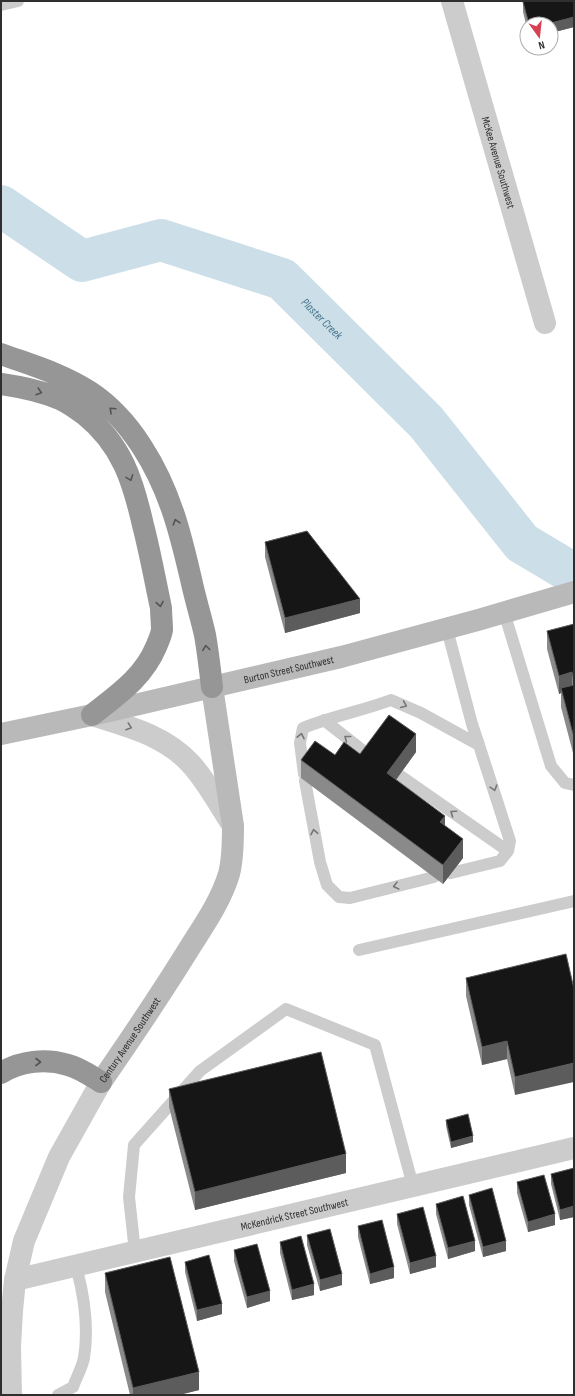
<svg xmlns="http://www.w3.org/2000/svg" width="575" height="1396" font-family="'Sofia Sans Condensed',sans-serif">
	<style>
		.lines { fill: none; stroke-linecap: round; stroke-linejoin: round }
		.river { stroke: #ccdfe9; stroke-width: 42 }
		.service { stroke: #ccc; stroke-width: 12 }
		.minor { stroke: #ccc; stroke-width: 22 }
		.tertiary { stroke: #ccc; stroke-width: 22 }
		.secondary { stroke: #b9b9b9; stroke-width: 22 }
		.motorway { stroke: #969696; stroke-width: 22 }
		.wall { fill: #8a8a8a }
		.shaded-wall { fill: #5c5c5c }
		.building { fill: #161616; stroke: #5c5c5c }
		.oneway { stroke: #535353 }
		.oneway2 { stroke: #767676 }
		.labels { text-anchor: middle; stroke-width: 4; stroke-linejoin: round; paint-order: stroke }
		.street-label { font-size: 11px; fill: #2f2f2f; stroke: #fff }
		.water-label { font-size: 12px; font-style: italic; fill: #43728b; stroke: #fff }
	</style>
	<rect width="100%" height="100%" fill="#fff"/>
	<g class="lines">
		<!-- river -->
		<path class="river" id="s1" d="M1,206L82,261L161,240L282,279L426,422L522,543L574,574"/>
		<!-- service -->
		<path class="service" d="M1,5L18,1
			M504,612L551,766L565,783L574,785
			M447,629L472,724L479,745
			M324,720L371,757
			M304,774L300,743L303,728C332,716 362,711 391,700L421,713L479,745L510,841L508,851L500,861L451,873
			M399,775L508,851
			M305,781L320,862L327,885L339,897L350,898L434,877
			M359,950L574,901
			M135,1252L129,1197L134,1145L200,1071L286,1009L375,1045L413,1186
			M58,1395L73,1387C76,1378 82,1368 84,1358C89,1327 84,1295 76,1266"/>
		<!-- minor -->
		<g class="minor">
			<path id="s2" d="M452,1L545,323"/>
			<path d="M92,715C127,726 164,735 190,763C207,781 219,805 233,826"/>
			<path id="s3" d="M15,1280L574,1148"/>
		</g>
		<!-- tertiary -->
		<path class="tertiary" d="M11,1395L10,1347L12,1311L15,1280L24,1241L59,1157L101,1082"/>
		<!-- secondary -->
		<g class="secondary">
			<path id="s4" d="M1,734L92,715L341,657L478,620L574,592"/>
			<path id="s5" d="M101,1082C132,1037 163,991 192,944C206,922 221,900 229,874C233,859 233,842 233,826L212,687"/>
		</g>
		<!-- motorway -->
		<path class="motorway" d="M1,354C31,365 63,374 90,392C131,419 159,469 174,515C181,536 186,558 191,579C195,598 201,617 205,635C208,652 210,670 212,687
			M1,384C21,387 41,391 60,399C69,403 77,409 85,415C122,445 133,481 143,525C150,552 155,580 161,608C161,615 162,622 162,630C161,636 158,642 156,647C143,678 117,695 92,715
			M1,1073C20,1061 46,1058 68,1065C80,1068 91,1076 101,1082"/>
	</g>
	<!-- wall -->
	<path class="wall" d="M574,1V27L551,33V24H527V28L523,12V2Z
		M265,542L360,613L285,633L265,557Z
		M574,624V752L573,753L561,707V693L559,694L547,649V631Z
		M416,752L396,780L445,826L463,858L443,884L301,778V760L335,755Z
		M566,954L515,1095L507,1059L482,1065L466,996V978Z
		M169,1089L346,1173L195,1210L169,1107Z
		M446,1120L473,1142L451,1148L446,1126Z
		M574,1168V1217L560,1220L551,1184V1174Z
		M517,1182L555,1225L528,1232L517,1193Z
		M469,1195L506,1251L483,1257L469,1205Z
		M436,1204L475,1251L448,1259L436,1214Z
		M397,1214L436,1267L410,1274L397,1224Z
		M358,1226L394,1278L370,1284L358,1237Z
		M307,1235L342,1285L320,1291L307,1245Z
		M280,1242L314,1295L292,1300L280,1253Z
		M234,1250L270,1301L247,1308L234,1261Z
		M185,1262L222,1314L197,1321L185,1272Z
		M105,1273L199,1390L179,1395H130L105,1292Z"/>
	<!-- shaded-wall -->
	<path class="shaded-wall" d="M574,17V27L551,33V24H547Z
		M360,599V613L285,633V618Z
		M572,672V690L561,688V693L559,694V676Z
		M416,734V752L387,792V773Z
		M573,734H574V752L573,753Z
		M445,816V834L440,822Z
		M463,839V858L443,884V865Z
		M507,1041V1059L482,1065V1047Z
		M574,1063V1082L515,1095V1077Z
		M473,1136V1142L451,1148V1142Z
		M346,1154V1173L195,1210V1192Z
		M574,1206V1217L560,1220V1210Z
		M555,1214V1225L528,1232V1222Z
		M475,1241V1251L448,1259V1248Z
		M506,1241V1251L483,1257V1247Z
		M436,1256V1267L410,1274V1263Z
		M394,1267V1278L370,1284V1274Z
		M342,1274V1285L320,1291V1280Z
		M314,1284V1295L292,1300V1290Z
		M270,1291V1301L247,1308V1297Z
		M222,1304V1314L197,1321V1310Z
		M199,1372V1390L179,1395H133V1388Z"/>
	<!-- building -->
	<path class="building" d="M525,1H574V17L547,24H529L523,2Z
		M307,531L360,599L285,618L265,542Z
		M574,624V681L572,672L559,676L547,631Z
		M574,685V734H573L561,688Z
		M389,715L416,734L387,773L445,816L440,822L463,839L443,865L301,760L315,741L335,755L344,742L360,754Z
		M566,954L574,989V1063L515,1077L507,1041L482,1047L466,978Z
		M321,1052L346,1154L195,1192L169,1089Z
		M468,1114L473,1136L451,1142L446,1120Z
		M574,1168V1206L560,1210L551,1174Z
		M544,1175L555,1214L528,1222L517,1182Z
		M492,1188L506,1241L483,1247L469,1195Z
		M463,1196L475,1241L448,1248L436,1204Z
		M423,1207L436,1256L410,1263L397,1214Z
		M382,1220L394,1267L370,1274L358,1226Z
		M330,1229L342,1274L320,1280L307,1235Z
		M301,1236L314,1284L292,1290L280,1242Z
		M257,1244L270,1291L247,1297L234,1250Z
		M209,1255L222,1304L197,1310L185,1262Z
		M170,1257L199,1372L133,1388L105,1273Z"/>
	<!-- one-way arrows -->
	<defs><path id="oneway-chevron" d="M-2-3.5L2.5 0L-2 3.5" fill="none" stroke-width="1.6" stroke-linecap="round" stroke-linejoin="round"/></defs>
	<g class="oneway">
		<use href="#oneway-chevron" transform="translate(39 392) rotate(17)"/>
		<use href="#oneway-chevron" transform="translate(112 410) rotate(-137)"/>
		<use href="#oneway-chevron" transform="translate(130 478) rotate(69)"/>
		<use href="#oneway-chevron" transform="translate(176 522) rotate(-107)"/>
		<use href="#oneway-chevron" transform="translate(160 604) rotate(80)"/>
		<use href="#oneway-chevron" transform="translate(206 648) rotate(-98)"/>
		<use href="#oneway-chevron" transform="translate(38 1062)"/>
	</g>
	<g class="oneway2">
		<use href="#oneway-chevron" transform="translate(404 705) rotate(23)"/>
		<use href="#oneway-chevron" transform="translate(129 727) rotate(19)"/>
		<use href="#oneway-chevron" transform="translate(301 736) rotate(-78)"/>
		<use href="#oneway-chevron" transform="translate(347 738) rotate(-142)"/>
		<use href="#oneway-chevron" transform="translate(494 788) rotate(73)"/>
		<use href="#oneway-chevron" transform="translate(453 813) rotate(-145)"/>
		<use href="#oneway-chevron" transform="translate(314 832) rotate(-101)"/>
		<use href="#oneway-chevron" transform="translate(396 886) rotate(166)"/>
	</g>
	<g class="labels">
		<!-- street labels -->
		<g class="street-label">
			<text dy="4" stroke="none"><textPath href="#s2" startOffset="168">McKee Avenue Southwest</textPath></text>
			<text dy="4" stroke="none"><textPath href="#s4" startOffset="295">Burton Street Southwest</textPath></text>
			<text dy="4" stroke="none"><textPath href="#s5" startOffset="51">Century Avenue Southwest</textPath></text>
			<text dy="4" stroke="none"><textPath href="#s3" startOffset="287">McKendrick Street Southwest</textPath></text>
		</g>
		<!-- water labels -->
		<g class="water-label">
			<text dy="4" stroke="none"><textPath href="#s1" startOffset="363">Plaster Creek</textPath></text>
		</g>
	</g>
	<!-- border -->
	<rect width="575" height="1396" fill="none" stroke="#2f2f2f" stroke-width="4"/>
	<!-- north arrow -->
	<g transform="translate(539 36) rotate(165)"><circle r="19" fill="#ffffff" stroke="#acacac"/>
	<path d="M0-3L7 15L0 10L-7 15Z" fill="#d74052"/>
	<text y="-6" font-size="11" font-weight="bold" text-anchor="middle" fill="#2f2f2f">N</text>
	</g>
</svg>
